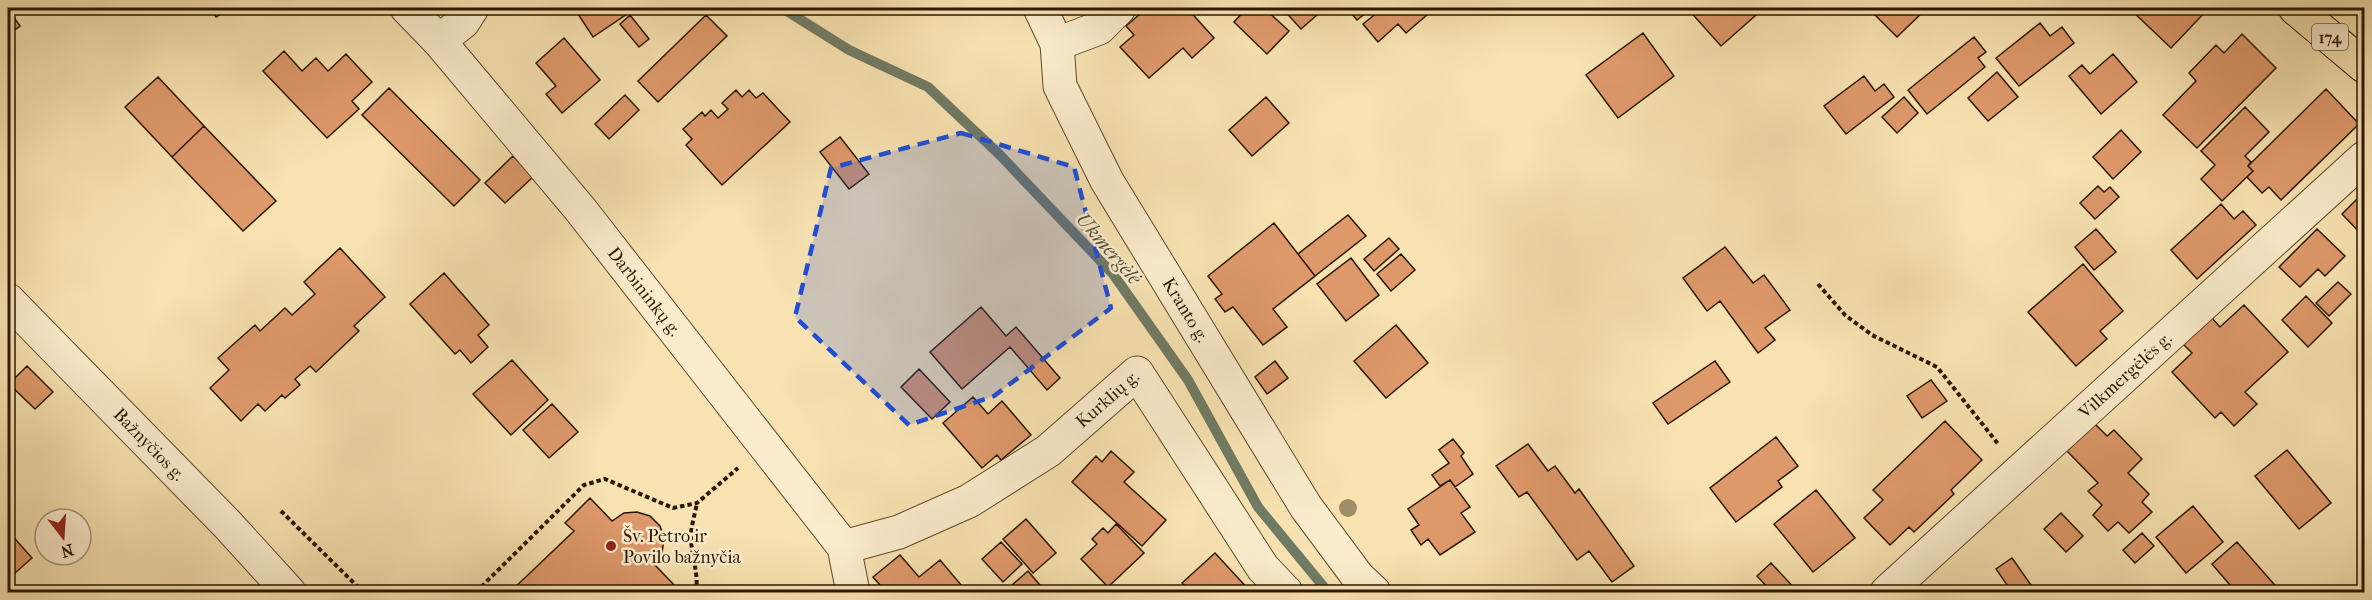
<svg xmlns="http://www.w3.org/2000/svg" width="2372" height="600" font-family="'IM FELL French Canon',serif">
	<style>
		.lines { fill: none; stroke-linecap: round; stroke-linejoin: round }
		.stream { stroke: #707b65; stroke-width: 10 }
		.building { fill: #de996b; stroke: #2a1700; stroke-width: 1.5 }
		.street-casing { stroke: #5e4a2c; stroke-width: 35 }
		.primary-casing { stroke: #2a1700; stroke-width: 35 }
		.path { stroke: #2a1700; stroke-width: 4; stroke-dasharray: 4.5 3; stroke-linecap: butt }
		.street { stroke: #faeccc; stroke-width: 33 }
		.primary { stroke: #f8e2b1; stroke-width: 33 }
		.tree { fill: #9e8f68 }
		.marked { fill: #1d4ed8; fill-opacity: 0.2; stroke: #1d4ed8; stroke-width: 4.5; stroke-dasharray: 12 8; stroke-linejoin: round }
		.poi-dot { fill: #8f2418; stroke: #faeccc; stroke-width: 2 }
		.labels { text-anchor: middle; stroke-width: 5; stroke-linejoin: round; paint-order: stroke }
		.shield { fill: #faeccc; stroke: #68573d; stroke-width: 1.5 }
		.shield-label { font-size: 16px; font-weight: bold; fill: #2a1700 }
		.street-label { font-size: 18px; fill: #2a1700; stroke: #faeccc }
		.poi-label { font-size: 18px; fill: #2a1700; stroke: #faeccc; text-anchor: start }
		.water-label { font-size: 20px; font-style: italic; fill: #53513b; stroke: #faeccc }
	</style>
	<rect width="100%" height="100%" fill="#f8e2b1"/>
	<filter id="stains"><feTurbulence type="fractalNoise" baseFrequency=".00333" numOctaves="4"/><feColorMatrix values="0 0 0 0 .2 0 0 0 0 .09 0 0 0 0 .02 0 0 0 .5 -.17"/></filter>
	<radialGradient id="worn" r=".72"><stop offset=".6" stop-color="#630" stop-opacity="0"/><stop offset="1" stop-color="#630" stop-opacity=".3"/></radialGradient>
	<g class="lines">
		<!-- stream -->
		<path class="stream" d="M782,8L849,50L928,87L999,154L1113,274L1188,380L1258,507L1328,592"/>
	</g>
	<!-- building -->
	<path class="building" d="M210,8H231L216,17Z
		M588,8H627L630,12L593,37L578,14Z
		M1147,8H1187L1214,38L1192,58L1183,48L1149,78L1120,47L1134,35L1126,26Z
		M1247,8H1264L1289,31L1267,54L1234,22Z
		M1282,8H1325L1301,29Z
		M1347,8H1372L1357,20Z
		M1383,8H1435L1406,33L1398,24L1378,42L1363,24Z
		M1687,8H1764L1721,46Z
		M1880,8H1927L1897,37L1874,14Z
		M2129,8H2209L2171,48Z
		M8,9L20,26L8,35Z
		M630,15L649,39L639,47L620,24Z
		M706,15L727,36L658,102L638,81Z
		M2040,23L2050,36L2062,27L2074,43L2019,86L1996,58Z
		M1643,33L1674,76L1618,118L1586,75Z
		M2242,34L2276,68L2197,148L2163,115L2196,81L2189,73L2216,45L2224,53Z
		M1974,37L1986,52L1978,58L1985,67L1927,114L1908,90Z
		M564,38L600,80L562,113L546,94L556,86L536,63Z
		M284,51L302,71L316,58L328,71L346,54L372,82L352,101L359,109L327,138L263,71Z
		M2113,54L2137,82L2101,114L2069,76L2082,65L2090,74Z
		M1997,72L2018,97L1988,121L1968,98Z
		M1864,76L1875,91L1884,84L1894,97L1846,134L1824,106Z
		M158,77L204,126L172,157L125,107Z
		M389,88L480,180L454,206L362,115Z
		M2326,89L2359,124L2281,200L2269,187L2262,193L2247,177L2253,171L2248,166Z
		M736,90L742,97L749,90L756,98L763,93L790,122L722,185L686,145L692,139L683,129L702,112L705,116L711,110L718,118L728,109L722,103Z
		M625,95L639,110L609,139L595,124Z
		M1266,97L1289,123L1252,156L1229,130Z
		M1904,97L1918,113L1897,133L1882,117Z
		M2245,107L2269,132L2245,156L2251,162L2248,166L2253,171L2222,201L2201,179L2215,165L2201,151Z
		M204,126L276,201L243,231L172,157Z
		M2121,130L2141,152L2113,179L2093,157Z
		M840,137L869,174L849,189L820,152Z
		M513,156L533,177L505,203L485,183Z
		M2098,186L2104,192L2110,187L2119,197L2095,219L2080,203Z
		M2364,192V237L2342,214Z
		M2221,204L2234,219L2243,211L2256,225L2197,279L2171,250Z
		M1348,215L1366,236L1315,276L1298,254Z
		M1274,223L1315,276L1273,309L1287,327L1263,345L1233,307L1225,312L1215,299L1222,294L1208,276Z
		M2096,229L2116,252L2094,270L2075,247Z
		M2317,229L2345,256L2325,276L2318,269L2300,287L2279,267Z
		M1389,238L1399,249L1374,271L1364,259Z
		M1725,247L1753,283L1764,275L1790,310L1765,328L1775,340L1758,353L1720,301L1707,311L1683,278Z
		M340,248L385,297L354,326L359,331L316,372L310,366L295,379L300,385L285,398L282,395L265,411L258,404L241,421L210,388L229,370L218,358L255,325L260,331L285,308L292,315L315,294L304,282Z
		M1401,254L1415,270L1391,291L1377,274Z
		M1351,258L1379,295L1346,321L1317,284Z
		M2083,264L2123,311L2100,331L2107,339L2076,366L2028,312Z
		M444,273L489,325L478,335L488,347L471,363L460,350L455,354L410,304Z
		M2338,282L2351,294L2329,316L2316,303Z
		M2306,296L2332,323L2308,347L2282,320Z
		M2244,305L2288,352L2245,392L2257,404L2234,426L2221,412L2215,418L2172,372L2192,353L2182,343L2211,317L2220,327Z
		M981,307L1006,336L1016,327L1060,378L1047,390L1010,347L962,389L930,352Z
		M1396,325L1428,363L1386,398L1354,361Z
		M512,360L548,400L511,435L473,394Z
		M1275,361L1288,378L1267,394L1255,377Z
		M1715,361L1730,382L1668,424L1653,403Z
		M27,366L53,392L35,409L9,384Z
		M919,369L950,402L932,419L901,387Z
		M1931,380L1947,401L1922,418L1907,396Z
		M973,397L988,414L1002,401L1031,435L1001,460L997,455L982,468L943,423Z
		M552,404L578,432L549,458L523,430Z
		M1945,421L1982,460L1951,490L1954,494L1914,532L1909,527L1890,545L1864,518L1883,500L1873,490Z
		M2095,424L2107,436L2114,430L2142,459L2128,473L2149,494L2142,502L2152,512L2129,533L2118,522L2108,531L2093,515L2102,505L2088,491L2098,483L2067,451Z
		M1776,437L1798,466L1778,481L1782,487L1736,522L1710,488Z
		M1453,439L1464,453L1461,456L1473,474L1455,487L1450,480L1440,486L1432,475L1449,463L1439,450Z
		M1528,444L1548,471L1555,466L1575,493L1579,489L1634,566L1612,582L1589,551L1577,560L1527,492L1519,497L1496,466Z
		M2287,450L2331,503L2299,529L2255,476Z
		M1111,451L1134,472L1124,482L1166,520L1142,546L1072,482L1096,456L1102,462Z
		M1450,480L1470,507L1461,513L1475,532L1440,555L1428,539L1421,545L1411,530L1419,525L1408,509Z
		M1816,490L1855,538L1813,572L1774,524Z
		M590,498L612,521L624,513L637,512L650,516L660,526L664,539L662,553L654,564L675,586L668,592H510L574,531L565,523Z
		M2193,506L2223,542L2186,573L2156,537Z
		M2061,513L2083,536L2066,552L2044,529Z
		M1026,519L1056,553L1033,573L1003,539Z
		M1116,524L1144,553L1108,587L1081,559L1097,544L1092,539L1103,528L1108,533Z
		M8,531L32,558L8,579Z
		M2142,533L2154,546L2135,563L2123,550Z
		M1001,542L1022,564L1003,582L982,559Z
		M2237,542L2280,591L2278,592H2236L2212,564Z
		M1215,553L1250,591L1248,592H1191L1182,583Z
		M900,555L919,577L940,560L967,592H886L873,577Z
		M2012,558L2031,585L2020,592H2012L1996,569Z
		M1771,563L1798,592H1772L1757,576Z
		M1028,571L1045,591L1042,592H1004Z"/>
	<g class="lines">
		<defs>
			<g id="street">
				<path id="s1" d="M407,8L439,41L580,209L844,547L853,592"/>
				<path id="s2" d="M1040,8L1057,44L1060,86L1107,181L1306,507L1358,577L1374,592"/>
				<path d="M439,41L463,22L472,8"/>
				<path d="M1057,44L1099,28L1119,8"/>
				<path id="s3" d="M8,300L227,524L289,592"/>
				<path id="s4" d="M844,547L899,532L969,501L1048,451L1137,373L1263,568L1286,592"/>
				<path id="s5" d="M1887,592L2364,158"/>
			</g>
			<path id="primary" d="M2295,8L2364,66"/>
		</defs>
		<!-- street casing -->
		<use href="#street" class="street-casing"/>
		<!-- primary casing -->
		<use href="#primary" class="primary-casing"/>
		<!-- path -->
		<path class="path" d="M1818,284L1845,315L1872,335L1937,367L1999,445
			M281,511L363,592
			M476,592L584,485L605,479L673,508L697,503L738,468
			M696,592C699,572 691,557 691,536C691,526 695,514 697,503"/>
		<!-- street -->
		<use href="#street" class="street"/>
		<!-- primary -->
		<use href="#primary" class="primary"/>
	</g>
	<!-- trees -->
	<circle class="tree" cx="1348" cy="508" r="9"/>
	<!-- marked area -->
	<path class="marked" d="M961,133L1074,167L1111,308L994,396L909,425L795,317L831,168Z"/>
	<!-- markers -->
	<circle class="poi-dot" cx="611" cy="546" r="6"/>
	<g class="labels">
		<!-- shield labels -->
		<rect class="shield" x="2312" y="24" width="36" height="26" rx="4.5"/>
		<g class="shield-label">
			<text x="2330" y="43">174</text>
		</g>
		<!-- street labels -->
		<g class="street-label">
			<text dy="6" stroke="none"><textPath href="#s1" startOffset="370">Darbininkų g.</textPath></text>
			<text dy="6" stroke="none"><textPath href="#s2" startOffset="339">Kranto g.</textPath></text>
			<text dy="6" stroke="none"><textPath href="#s5" startOffset="322">Vilkmergėlės g.</textPath></text>
			<text dy="6" stroke="none"><textPath href="#s4" startOffset="306">Kurklių g.</textPath></text>
			<text dy="6" stroke="none"><textPath href="#s3" startOffset="202">Bažnyčios g.</textPath></text>
		</g>
		<!-- poi labels -->
		<g class="poi-label">
			<text x="623" y="542">Šv. Petro ir<tspan x="623" dy="21">Povilo bažnyčia</tspan></text>
		</g>
		<!-- water labels -->
		<g class="water-label">
			<text transform="translate(1109 248) rotate(49)" y="7">Ukmergėlė</text>
		</g>
	</g>
	<!-- margin -->
	<rect width="2372" height="600" fill="none" stroke="#f8e2b1" stroke-width="30"/>
	<rect x="9" y="9" width="2354" height="582" fill="none" stroke="#2a1700" stroke-width="3"/>
	<rect x="15" y="15" width="2342" height="570" fill="none" stroke="#2a1700" stroke-width="1.5"/>
	<!-- north arrow -->
	<g transform="translate(63 537) rotate(163)"><circle r="28" fill="#faeccc" stroke="#a7977a" stroke-width="1.5"/>
	<path d="M0-4.5L10 22L0 15L-10 22Z" fill="#8f2418"/>
	<text y="-9" font-size="16" font-weight="bold" text-anchor="middle" fill="#2a1700">N</text>
	</g>
	<rect width="100%" height="100%" filter="url(#stains)"/>
	<rect width="100%" height="100%" fill="url(#worn)"/>
</svg>
